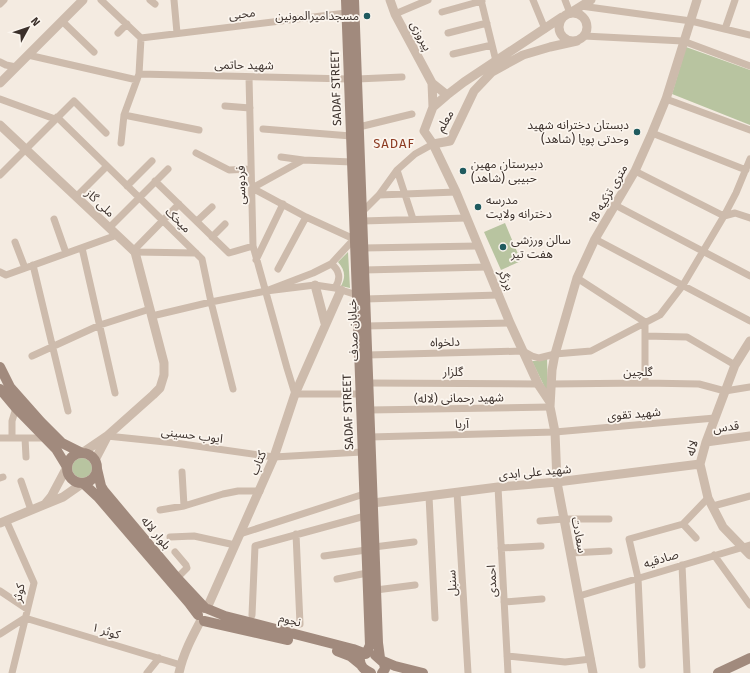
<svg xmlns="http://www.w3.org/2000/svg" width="750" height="673" font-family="'Fira Sans','Noto Sans Arabic',sans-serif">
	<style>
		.green { fill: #b8c4a0 }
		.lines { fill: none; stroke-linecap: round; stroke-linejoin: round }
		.minor { stroke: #cdbbac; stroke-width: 7 }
		.tertiary { stroke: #cdbbac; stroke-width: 9 }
		.secondary { stroke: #a18a7d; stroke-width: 10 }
		.poi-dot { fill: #1f5a5e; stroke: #fbf5ee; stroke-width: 1.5 }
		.labels { text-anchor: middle; stroke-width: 3.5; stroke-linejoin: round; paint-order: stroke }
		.street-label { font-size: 12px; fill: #3b302b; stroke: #fbf5ee }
		.poi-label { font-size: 12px; fill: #3b302b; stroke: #fbf5ee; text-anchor: start }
		.neighbourhood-label { font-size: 13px; letter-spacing: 1px; fill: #8c3b22; stroke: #fbf5ee }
	</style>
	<rect width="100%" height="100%" fill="#f4ebe1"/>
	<!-- green -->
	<path class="green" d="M686,47L750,70V125L672,94Z
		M505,223L521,261L501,270L484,232Z
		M348,252L350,288L341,286C346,277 345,270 338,262Z
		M547,358L548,394L532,361H540Z
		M72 468a10 10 0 1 1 20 0a10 10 0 1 1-20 0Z"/>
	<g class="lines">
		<!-- minor -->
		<path class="minor" d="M101,0L141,38
			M150,0L155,4
			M174,0L177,33
			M481,0L496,61
			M533,0L545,29
			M565,0L570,13
			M0,4L4,0
			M581,6L691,21L750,35
			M442,12L482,1
			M395,14L428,0
			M62,21L94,52
			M725,29L735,0
			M118,33L127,24
			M448,33L487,23
			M584,36L683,41L750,66
			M141,38L346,13
			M453,54L492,45
			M28,55L137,80
			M0,62L6,65L16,67
			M139,74L349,79
			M249,77L253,246L287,368L295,394H360
			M357,79L402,77
			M0,99L55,119
			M666,99L750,130
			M225,106L250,108
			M124,115L199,130
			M57,117L202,259L211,302L233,389
			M359,127L412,114
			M263,129L351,136
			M652,133L746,170
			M121,143L124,115L139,74L141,38
			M196,153L229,170L251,169
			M281,157L303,160
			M397,170L413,219
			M635,171L724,216L735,213L750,218
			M0,175L74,101L106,133
			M155,181L229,253L253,246
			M127,186L152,161
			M252,188L306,217L354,239L331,264L313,273L266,291
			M252,188L303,160L352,162
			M379,195L456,192
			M76,197L107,166
			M615,205L750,276
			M362,212L379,195L397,170L415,154L433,144
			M54,219L66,253
			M197,221L212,207
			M362,221L467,218
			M109,228L168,169
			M212,237L225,224
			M595,239L750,321
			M15,242L25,268
			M82,248L115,393
			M363,248L478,246
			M133,251L179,204
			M135,252L196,253
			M256,260L283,204
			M331,264C340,270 341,279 335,288
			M33,265L68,411
			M278,269L306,217
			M364,270L487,267
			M0,272L6,275L117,235
			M577,278L645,322V383
			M365,299L499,295
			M152,316L211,302L266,291L315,285L335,288L357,295
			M366,326L510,323
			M645,336L687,337L735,365
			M367,355L523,351L532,356L539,358L555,354L591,351L660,315L683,285L724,216L736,193L750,159
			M32,356L100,325L150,309
			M368,383L538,384
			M551,384L645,383L699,384L725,391L750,387
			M369,410L550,407
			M107,436L175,443L274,457L362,452
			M370,437L555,432L715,418
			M0,438H45
			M12,438V421L16,408
			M25,438L26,457
			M182,472L184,506
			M0,478L3,477
			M21,481L31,510
			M498,487L508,673
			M457,492L468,673
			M429,496L435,618
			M713,506L750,496
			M160,510L184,506L223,494L238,491H260
			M6,520L34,583L12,673
			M540,521L564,519H609
			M683,524L696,538
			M240,534L364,494
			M296,534L300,624
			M170,537L194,536L235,545
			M374,547L414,542
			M501,548L541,546
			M175,552L186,565L187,568L177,578
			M571,553L609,551
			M714,555L750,605
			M324,556L366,550
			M682,565L687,673
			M337,579L367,573
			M376,590L415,585
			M0,591L27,609
			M579,596L750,545
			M504,602L542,599
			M252,615L255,546L365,516
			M0,634L25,618L181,665
			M507,656L565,662L591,659
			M642,665L638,578L629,539L683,524L708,498
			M147,673L159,658"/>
		<!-- tertiary -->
		<path class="tertiary" d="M390,0L395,14L432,83L447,95
			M559 27a14 14 0 1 1 28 0a14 14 0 1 1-28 0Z
			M570,13L591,0
			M0,83L83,0
			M432,83L433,107
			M0,125L135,252L164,363V375L160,388L153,395L107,436L82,453
			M433,144L450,141L474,91L492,72L523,55L550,47L577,41
			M315,285L325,323
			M750,341L735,365L706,442L700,464L708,498L723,527L750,555
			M550,402L538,384L510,323L456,192L433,144L424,131L433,107L447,95L464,82L562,17
			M706,442L750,436
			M95,460L107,437
			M46,503L51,497L67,467
			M373,503L498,487L557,482L700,464
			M0,523L63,497L83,483
			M207,608L274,457L295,394L341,290
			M179,673C183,654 192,637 201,620
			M593,673L557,482L555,432L550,407L552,370L555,354L577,278L595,239L635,171L652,133L666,99L697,0"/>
		<!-- secondary -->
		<path class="secondary" d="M354,0L378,643L380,658
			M0,367L10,387L41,422L62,443L82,453
			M0,389L16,408L56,449L67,467
			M67 468a15 15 0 1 1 30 0a15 15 0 1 1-30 0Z
			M97,469L101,486L104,491L177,578L205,608
			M83,483L98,497L189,603L198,615
			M208,609L225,616L353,649L366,654L370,645L346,0
			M204,621L288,640
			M337,651L350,656L361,665
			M375,655L384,663L385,669L382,673
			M360,660C360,667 365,670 371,673
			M383,661L395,666L423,673
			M718,673L750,658"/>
	</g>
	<!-- markers -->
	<g class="poi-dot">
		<circle cx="367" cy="16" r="4"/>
		<circle cx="637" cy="132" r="4"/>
		<circle cx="463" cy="171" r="4"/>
		<circle cx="478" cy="207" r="4"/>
		<circle cx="503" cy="247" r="4"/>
	</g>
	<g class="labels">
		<!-- street labels -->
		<g class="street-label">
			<text transform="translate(242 14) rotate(-7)" y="4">محبی</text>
			<text transform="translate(421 36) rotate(62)" y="4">پیروزی</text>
			<text transform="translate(244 65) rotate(1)" y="4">شهید حاتمی</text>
			<text transform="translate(336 88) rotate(-92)" y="4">SADAF STREET</text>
			<text transform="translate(445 121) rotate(-60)" y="4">معلم</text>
			<text transform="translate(241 185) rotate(-91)" y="4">فردوسی</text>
			<text transform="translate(608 194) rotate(-60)" y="4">18 متری تزکیه</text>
			<text transform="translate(100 203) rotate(43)" y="4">ملی گاز</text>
			<text transform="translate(178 220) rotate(44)" y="4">میخک</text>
			<text transform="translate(506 280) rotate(67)" y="4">برزگر</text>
			<text transform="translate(353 330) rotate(-92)" y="4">خیابان صدف</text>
			<text transform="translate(445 342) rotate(-1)" y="4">دلخواه</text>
			<text x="453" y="376">گلزار</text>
			<text x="638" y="376">گلچین</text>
			<text transform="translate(459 398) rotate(-1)" y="4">شهید رحمانی (لاله)</text>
			<text transform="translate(348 412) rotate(-92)" y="4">SADAF STREET</text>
			<text transform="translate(634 414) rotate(-5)" y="4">شهید تقوی</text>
			<text transform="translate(462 424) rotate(-1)" y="4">آریا</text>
			<text transform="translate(726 427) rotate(-8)" y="4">قدس</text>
			<text transform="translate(192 435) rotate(7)" y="4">ایوب حسینی</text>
			<text transform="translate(692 448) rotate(-74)" y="4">لاله</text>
			<text transform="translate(258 463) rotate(-68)" y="4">کتاب</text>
			<text transform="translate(535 472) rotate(-5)" y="4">شهید علی ابدی</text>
			<text transform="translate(156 533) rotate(50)" y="4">بلوار لاله</text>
			<text transform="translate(579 535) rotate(79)" y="4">سعادت</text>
			<text transform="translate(661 559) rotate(-17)" y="4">صادقیه</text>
			<text transform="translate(492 581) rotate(-93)" y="4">احمدی</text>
			<text transform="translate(452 583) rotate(-93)" y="4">سنبل</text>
			<text transform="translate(19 593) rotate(-80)" y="4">کوثر</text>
			<text transform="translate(290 620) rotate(14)" y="4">نجوم</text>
			<text transform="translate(106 631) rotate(17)" y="4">کوثر ۱</text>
		</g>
		<!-- poi labels -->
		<g class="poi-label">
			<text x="359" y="20" text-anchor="end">مسجدامیرالمونین</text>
			<text x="629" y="129" text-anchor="end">دبستان دخترانه شهید<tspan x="629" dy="14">وحدتی پویا (شاهد)</tspan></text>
			<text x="471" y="168">دبیرستان مهین<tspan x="471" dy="14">حبیبی (شاهد)</tspan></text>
			<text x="486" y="204">مدرسه<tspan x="486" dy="14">دخترانه ولایت</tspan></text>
			<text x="511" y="244">سالن ورزشی<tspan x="511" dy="14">هفت تیر</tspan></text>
		</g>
		<!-- neighbourhood labels -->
		<g class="neighbourhood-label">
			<text x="394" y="148">SADAF</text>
		</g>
	</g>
	<!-- north arrow -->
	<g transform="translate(28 28) rotate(50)" stroke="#fbf5ee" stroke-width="3" paint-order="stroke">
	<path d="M0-3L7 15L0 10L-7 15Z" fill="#3b302b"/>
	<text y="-6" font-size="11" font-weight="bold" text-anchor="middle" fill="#3b302b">N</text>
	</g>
</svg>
